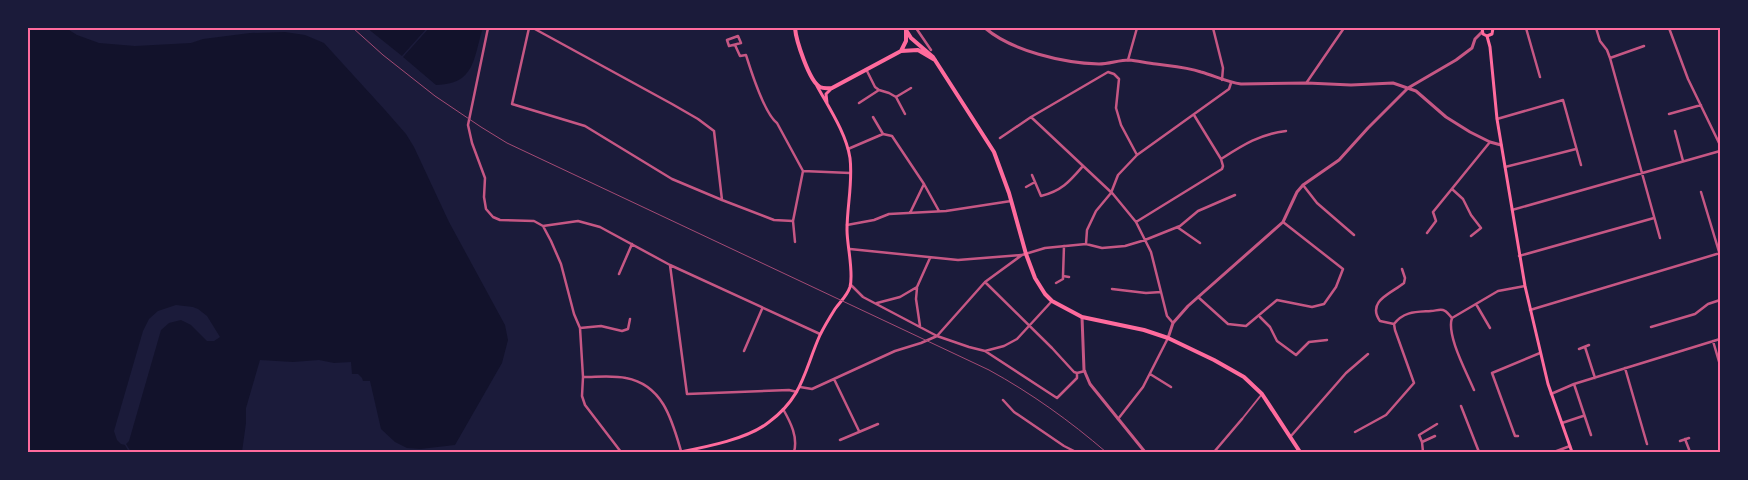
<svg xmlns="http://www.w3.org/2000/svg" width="1748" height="480" font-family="'IBM Plex Sans',sans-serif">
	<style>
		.water { fill: #12122b }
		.pier { fill: #1b1b3a }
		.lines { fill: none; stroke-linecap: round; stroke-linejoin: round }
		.stream { stroke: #12122b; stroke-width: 1 }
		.pedestrian { stroke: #c65784; stroke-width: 2 }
		.minor { stroke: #c65784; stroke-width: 2.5 }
		.tertiary { stroke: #c65784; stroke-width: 3 }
		.secondary { stroke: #ff6b9d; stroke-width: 3 }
		.trunk { stroke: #ff6b9d; stroke-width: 4 }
		.rail { stroke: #a44b75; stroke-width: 1 }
		.neatline { fill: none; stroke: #ff6b9d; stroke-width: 2 }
	</style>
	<rect width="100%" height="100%" fill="#1b1b3a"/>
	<!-- water -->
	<path class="water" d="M28,28H66L77,35L99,43L135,46L191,43L203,39L250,33L285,32L305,35L324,43L385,110L406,134L414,147L449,222L505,325L508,340L502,363L455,445L420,449L407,448L395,442L381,429L370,381H363L362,378L358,374H352L351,362L334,363L319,360L293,362L260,360L246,408V423L242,452H28Z
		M367,28H427L402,56Z
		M429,28H483C473,58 476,84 436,85L403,57Z"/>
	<!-- pier -->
	<path class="pier" d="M176,305L193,307L198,309L207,316L220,337L214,341H207L191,325L181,320L169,323L161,330L129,441L126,444L131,452H129L125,445L121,444L117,440L114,431L143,331L149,319L158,311Z"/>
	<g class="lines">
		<!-- stream -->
		<path class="stream" d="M340,29L342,28"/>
		<!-- pedestrian -->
		<path class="pedestrian" d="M1242,419L1262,394"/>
		<!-- minor -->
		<path class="minor" d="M488,28L468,125L472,143L485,178L484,197L486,209L493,217L500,220L534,221L543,226L551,241L561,264L574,314L580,328L583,377L582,396L585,405L621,452
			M529,28L512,104L585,126L672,179L722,200L774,220L793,221
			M533,28L672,104L698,119L714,131L722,200
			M916,28L931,50
			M1213,28L1223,68L1222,80
			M1526,28L1540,77
			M1596,28L1600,41L1607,50L1610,58L1660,238
			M1669,28L1688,79L1720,145
			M1720,28V29
			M738,36L741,43L729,46L727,40Z
			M735,45L740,56L746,55C751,71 764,113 777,123L803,171
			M1610,58L1644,46
			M1128,60L1137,28
			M866,69L875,87L879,90L889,93L896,97L905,114
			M1307,82L1344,28
			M896,97L911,88
			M859,103L879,90
			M1669,114L1701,105
			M873,117L883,134
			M1031,117L1113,194L1136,222L1151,252L1167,316L1173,323
			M1497,119L1563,100L1581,165
			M1675,131L1683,161
			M1000,138L1031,117L1108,72L1114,74L1119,79L1116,108L1121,125L1137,155
			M848,149L883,134L892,136L924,184L939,211
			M1221,159C1243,145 1260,134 1286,131
			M1505,167L1576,149
			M1032,175L1041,196C1062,191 1070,181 1083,166
			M1303,185L1317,203L1354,235
			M1026,187L1035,182
			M1452,189L1463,199L1471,215L1481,228L1471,236
			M1701,192L1720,255
			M1512,210L1720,151
			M910,213L924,184
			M1136,222L1222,169L1223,166L1221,159L1194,115
			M847,225L874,220L889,214L946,211L1011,201
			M543,226L578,221L600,227L670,265L820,334
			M1177,227L1200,243
			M1427,233L1436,221L1433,212L1490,142
			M795,242L793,221L803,171L850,173
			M1086,244L1087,230L1096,211L1111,193L1118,175L1137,155L1229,89L1231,83
			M1064,246L1063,276L1069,277
			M850,249L958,260L1021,255
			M1519,256L1654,218
			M670,265L687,394L789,390L797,392
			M619,274L632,244
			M985,282L1052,348L1074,372L1077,373L1085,371
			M1056,283L1063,279V276
			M851,285L863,297L937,336L969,347L985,351L1004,346L1017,339L1052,301
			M917,288L916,299L920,326
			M1112,289L1146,293L1161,292
			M1198,297L1228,324L1246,326L1277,300L1312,307L1324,304L1336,287L1343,269L1283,222
			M877,303L900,297L917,287L930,258
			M1476,304L1490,328
			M1530,310L1720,253
			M1260,317L1270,327L1277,341L1296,355L1309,342L1327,340
			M1394,324L1380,321C1366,301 1392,293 1404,283L1405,278L1402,269
			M1651,327L1695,314L1708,304L1720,300
			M580,328L601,326L622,331L628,329L630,319
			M1713,341L1720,365
			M1585,347L1595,378
			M1579,349L1589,345
			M744,351L762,309
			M985,351L1057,398L1077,378V373
			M1625,368L1647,444
			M1150,374L1171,387
			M583,377C597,377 613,375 626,378C663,385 672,420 681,451
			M834,379L859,431
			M1574,384L1591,435
			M800,387L812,389L895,351L921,343L937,336L985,282L1022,255L1045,248L1086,244L1102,248L1125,246L1145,240L1180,226L1198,211L1235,195
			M1474,390C1467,373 1446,335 1452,318L1498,291L1525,286
			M1551,394L1574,384L1720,339
			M1003,400L1014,412L1064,446L1076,452
			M1461,406L1479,452
			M783,409C791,423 798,437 794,452
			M1118,419L1143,387L1168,338
			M1562,423L1583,416
			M1355,432L1386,415L1414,383L1395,330L1394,324C1404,311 1416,312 1431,311C1435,311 1439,309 1443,310C1447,311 1449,315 1452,318
			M1291,436L1346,373L1368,354
			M1435,436L1422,442L1419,435L1437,424
			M1518,436H1515L1492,373L1540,353
			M1685,439L1690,452
			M840,440L878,424
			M1680,441L1689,438
			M1422,442L1423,452
			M1214,452L1242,419
			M1554,452L1570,446"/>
		<!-- tertiary -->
		<path class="tertiary" d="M985,28C1012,51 1063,63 1099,64C1109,64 1119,60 1129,60C1138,61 1147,63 1156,64C1171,66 1187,67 1201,72C1215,76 1227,82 1241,84L1307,83L1351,85L1393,83L1416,91L1446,117L1470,132L1490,142L1501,145
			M1082,317L1084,370L1090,384L1145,452
			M1168,338L1173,323L1188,306L1283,222L1297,192L1303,185L1339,160L1368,128L1408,88L1456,60L1472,48L1475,39L1482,32"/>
		<!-- secondary -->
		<path class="secondary" d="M1482,28L1483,34L1487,36L1492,34L1493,28
			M1487,36L1490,47L1497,119L1525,286L1548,384L1572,452
			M827,103L826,94L831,89
			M680,452C706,447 748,439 769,422C803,397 804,371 820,335C824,327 830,317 835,309C840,302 847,296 850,287C854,272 847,246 847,230C847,206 853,182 850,158C846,133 829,108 817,86"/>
		<!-- trunk -->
		<path class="trunk" d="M795,28C796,40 809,81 820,87C824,89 828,88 832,88L901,51L906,41V30
			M906,30L911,38L933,57L994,152L1009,193L1026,254L1035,278L1045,294L1052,301L1082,317L1144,330L1168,338L1214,360L1244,377L1262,394L1300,452
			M901,51L918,50L935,60"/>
		<!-- rail -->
		<path class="rail" d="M353,28L383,55L435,96L481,127L507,143L989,370C1031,393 1070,421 1106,452"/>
	</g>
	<!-- border -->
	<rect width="1748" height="480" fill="none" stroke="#1b1b3a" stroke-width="58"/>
	<rect x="29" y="29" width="1690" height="422" class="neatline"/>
</svg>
